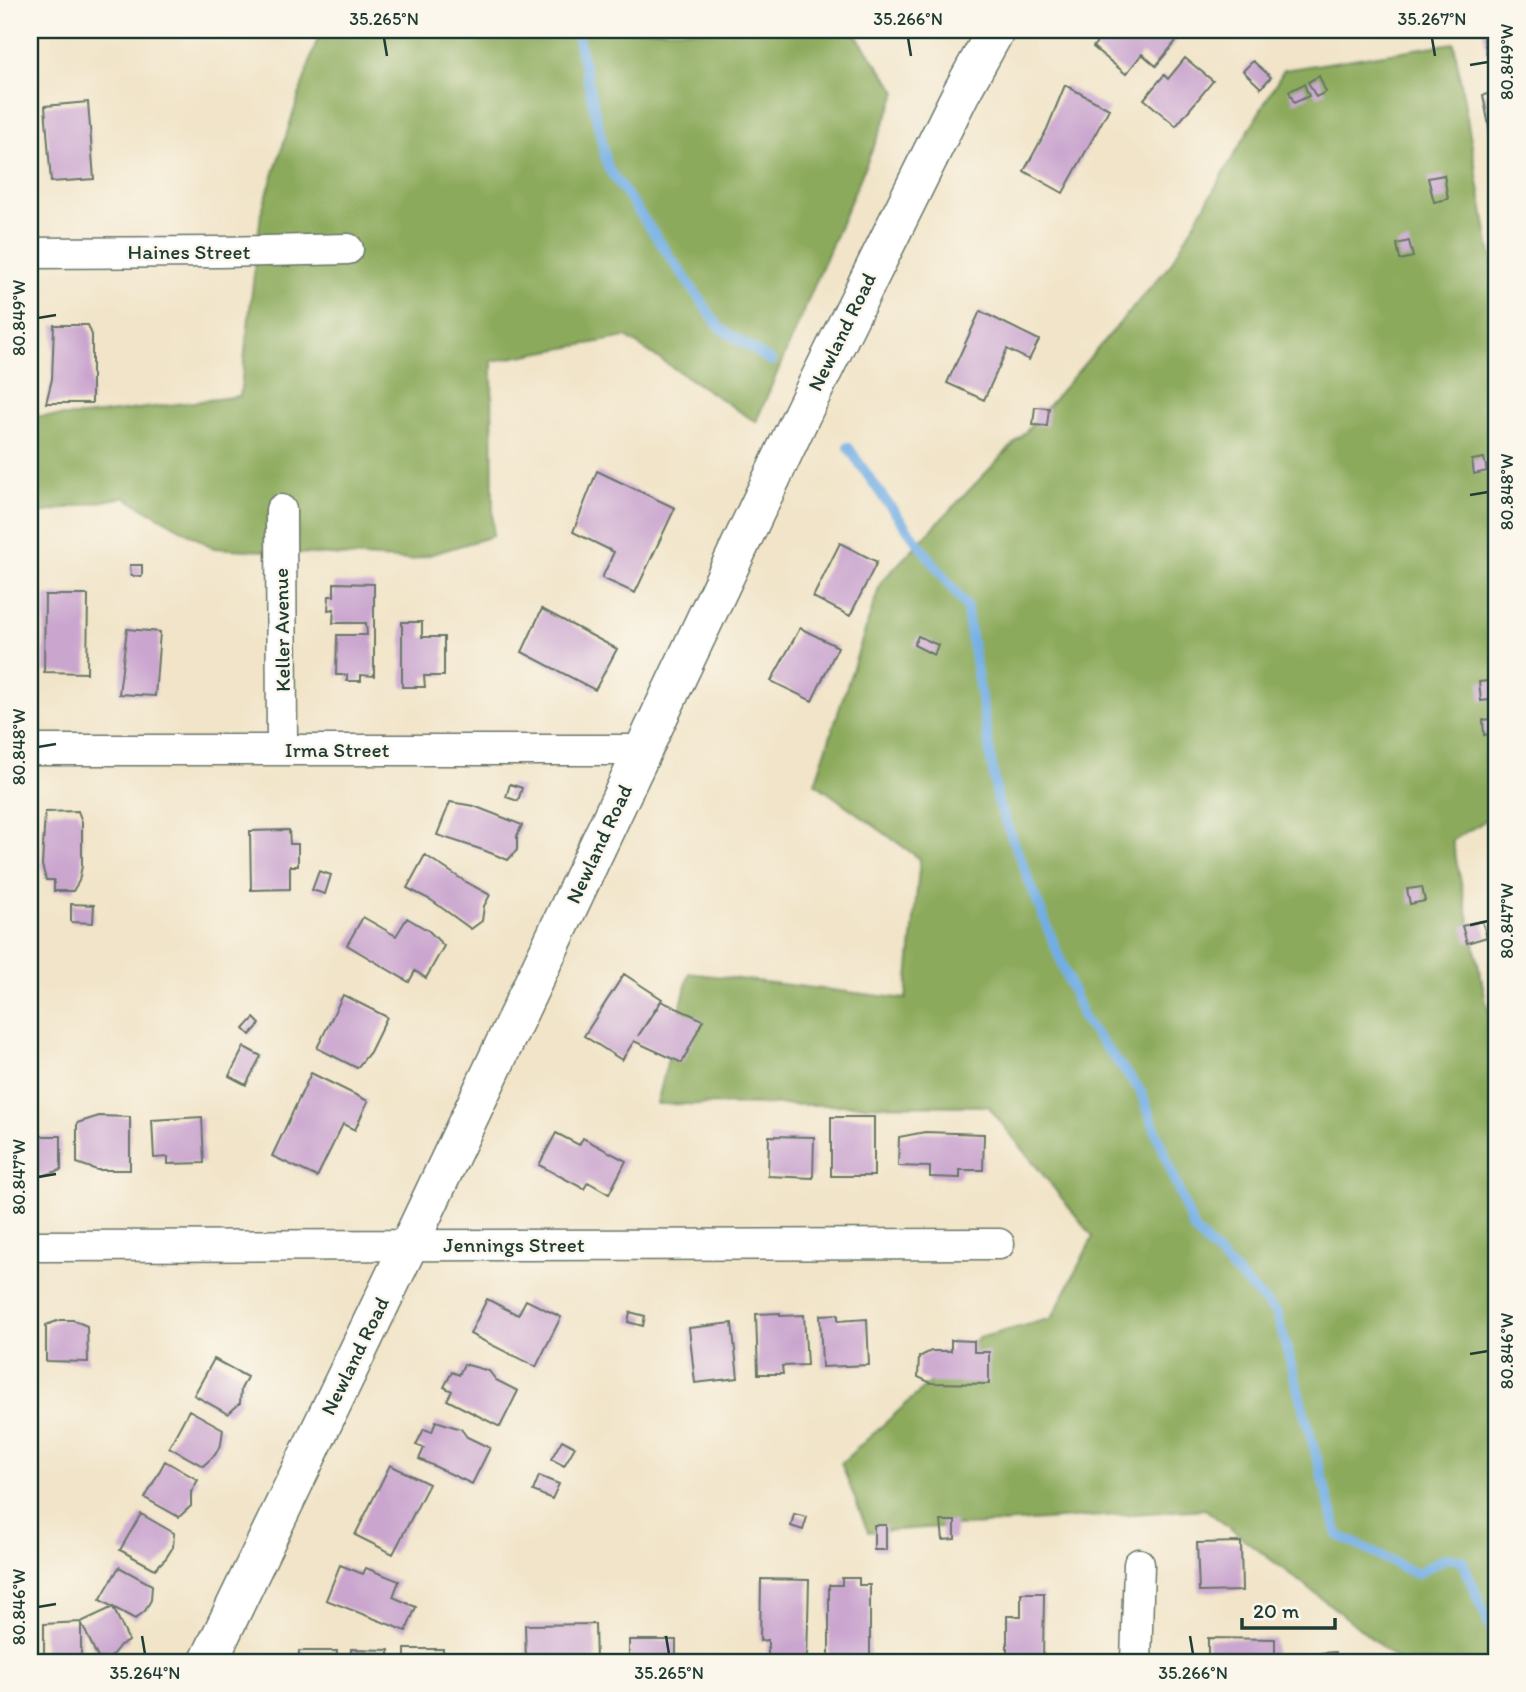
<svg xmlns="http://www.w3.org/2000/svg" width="1526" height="1692" font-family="Itim,sans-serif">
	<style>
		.forest { fill: #8caa5c; stroke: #567448; stroke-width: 2 }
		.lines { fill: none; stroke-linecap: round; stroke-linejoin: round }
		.stream { stroke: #72aee4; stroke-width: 10 }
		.building { fill: #caa6cf }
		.minor-casing { stroke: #687768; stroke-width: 33 }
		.tertiary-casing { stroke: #687768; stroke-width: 40 }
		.minor { stroke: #fff; stroke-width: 30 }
		.tertiary { stroke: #fff; stroke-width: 37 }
		.ticks { fill: none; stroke: #1f3d34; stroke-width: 2.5 }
		.labels { text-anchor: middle; stroke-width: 5; stroke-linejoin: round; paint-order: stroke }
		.street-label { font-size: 21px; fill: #1f3d34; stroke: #fbf7ec }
		.neatline { fill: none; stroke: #1f3d34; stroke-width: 2.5 }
		.ticks-label { font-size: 18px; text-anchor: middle; fill: #1f3d34 }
	</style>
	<rect width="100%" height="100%" fill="#fbf7ec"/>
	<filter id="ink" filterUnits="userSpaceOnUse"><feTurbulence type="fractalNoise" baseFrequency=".0143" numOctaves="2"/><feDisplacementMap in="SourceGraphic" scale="14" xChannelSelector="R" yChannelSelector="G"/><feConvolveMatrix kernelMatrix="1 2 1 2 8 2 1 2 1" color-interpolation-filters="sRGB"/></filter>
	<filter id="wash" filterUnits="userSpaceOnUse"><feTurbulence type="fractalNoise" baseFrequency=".00686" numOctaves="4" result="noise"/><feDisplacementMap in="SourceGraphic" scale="28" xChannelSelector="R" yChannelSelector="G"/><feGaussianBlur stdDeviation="1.57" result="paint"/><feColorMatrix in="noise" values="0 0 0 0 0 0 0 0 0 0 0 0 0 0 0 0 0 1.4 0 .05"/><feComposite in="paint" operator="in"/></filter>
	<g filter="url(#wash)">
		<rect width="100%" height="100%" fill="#f1e4c8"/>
		<!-- forest -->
		<path class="forest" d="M316,30H852L897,92L756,422L626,337L492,361L493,536L412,560L214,548L124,497L30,515V416H83L240,396L261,213L319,34Z
			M1454,43L1496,284V815L1452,840L1496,1048V1662H1400L1342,1614L1205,1509L868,1532L841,1463L979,1338L1052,1318L1093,1237L988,1106L657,1104L689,973L906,999L920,859L815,783L881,582L1028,429L1170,265L1284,70Z"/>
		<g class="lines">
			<!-- stream -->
			<path class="stream" d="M576,30L608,168L720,328L771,361
				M848,447L883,497L966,606L998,802L1084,1020L1140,1090L1194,1230L1277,1314L1338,1535L1416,1574L1445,1558L1462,1560L1496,1640"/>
		</g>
		<g id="blocks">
			<!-- building -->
			<path class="building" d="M1106,30H1174L1181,35L1156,66L1142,54L1126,74L1093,47Z
				M1482,30H1496V53L1487,55Z
				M1185,58L1213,81L1176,126L1144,99L1164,75L1168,79Z
				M1253,61L1271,77L1261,88L1243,71Z
				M1319,76L1326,92L1316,97L1308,82Z
				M1496,77V130L1490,131L1483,95L1494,93L1491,78Z
				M1304,84L1309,96L1294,103L1289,91Z
				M1065,85L1109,109L1063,193L1024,171L1047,129Z
				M88,102L94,179L51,182L45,106Z
				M1444,175L1448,199L1434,202L1428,178Z
				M1409,241L1413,257L1400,260L1397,244Z
				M980,311L1039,340L1029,360L1007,349L984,400L947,383Z
				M54,325H88L92,335V403H46L52,379Z
				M1035,407L1049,408L1047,426L1033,425Z
				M1484,458L1487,471L1474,474L1472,460Z
				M597,471L675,508L635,593L602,578L614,552L573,532Z
				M840,543L877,562L850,616L813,597Z
				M130,565H142V576H131Z
				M334,583L374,584V676L361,675V681H347V675H336L337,635H367L366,623H333L334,609L328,610L329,596H334Z
				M45,595H88L87,673L44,672Z
				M542,609L617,649L595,690L522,652Z
				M402,622H422V637H444V676H424L425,687H402Z
				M800,628L838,647L812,701L771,681Z
				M127,629L160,632L155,696L119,694Z
				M918,636L938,645L934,655L914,645Z
				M1496,680V699L1481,701L1479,682Z
				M1496,718V733L1484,735L1483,720Z
				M510,784L522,788L518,801L506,797Z
				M450,802L474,806L522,825L517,836V850L508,860L483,850L437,835Z
				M78,811L82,822V866L79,881L73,891H54V880H46L42,865L45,812Z
				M289,830L290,844H298V866H290V889L251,890L250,831Z
				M425,855L466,882L490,895L484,906L482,921L471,929L431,900L407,888Z
				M319,871L331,875L325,894L312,890Z
				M1422,887L1425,901L1410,904L1407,889Z
				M71,904L94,905L93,923L71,922Z
				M363,917L396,936L407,918L429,931L444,946L426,978L415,971L409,982L347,945Z
				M1482,921L1487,937L1467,943L1462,926Z
				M624,974L662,999L638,1036L656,1010L661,1001L703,1020L682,1063L634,1041L622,1060L584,1036Z
				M343,995L387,1017L370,1052L357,1068L317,1048Z
				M254,1018L260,1024L250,1035L244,1029Z
				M244,1047L261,1056L246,1085L229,1076Z
				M311,1073L368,1101L355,1130L343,1124L317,1177L272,1156Z
				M99,1116L130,1117V1170H97L77,1163V1123Z
				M202,1117L204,1163L168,1164V1157L154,1158L152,1120Z
				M831,1117H874V1176H831Z
				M925,1132L984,1134L983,1170H960V1178L930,1177V1167L898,1166L899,1137Z
				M556,1133L579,1145L583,1138L626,1161L609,1194L588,1182L584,1189L539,1165Z
				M30,1136H61V1170L42,1176L33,1171L30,1172Z
				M769,1136L814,1137L813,1178L768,1176Z
				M487,1299L518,1315L526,1300L561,1317L536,1367L470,1334Z
				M630,1312L645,1316L643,1326L628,1322Z
				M780,1313V1316L804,1315L807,1365L782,1366L783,1374H758L756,1314Z
				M838,1314V1321L867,1319L869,1365L822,1367L820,1315Z
				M60,1320H73L87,1326L88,1362L46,1361V1325Z
				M732,1323L738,1378L695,1383L689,1328Z
				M951,1340L974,1341V1352H989V1384L931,1383L918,1377L919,1357L931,1351H951Z
				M214,1359L247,1377L241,1389L240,1403L228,1414L194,1395Z
				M464,1364L489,1371L496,1380L518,1391L500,1427L447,1400L452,1391L444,1387L452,1372L459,1375Z
				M189,1410L223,1429L221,1444L215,1455L203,1466L169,1447Z
				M436,1421L461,1429L467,1437L490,1448L472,1484L419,1459L424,1448L416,1445L424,1429L432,1432Z
				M562,1440L575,1447L564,1466L551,1459Z
				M165,1461L198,1480L191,1492V1506L179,1517L145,1498Z
				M390,1465L429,1484L393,1554L355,1535Z
				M539,1476L559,1484L552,1499L533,1491Z
				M141,1514L174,1533L173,1547L166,1558L155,1569L120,1550Z
				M794,1514L807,1517L803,1530L791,1526Z
				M941,1521H955V1539L943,1540Z
				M874,1525H886V1550H874Z
				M1241,1542L1242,1591L1199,1592L1197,1543Z
				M340,1565L363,1574L366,1568L399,1581L393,1597L416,1607L406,1631L326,1600Z
				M119,1567L152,1585L151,1600L145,1611L135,1619L100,1600Z
				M842,1578H859V1585H870V1662H829V1585H842Z
				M761,1579L809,1580L807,1662H768V1640L760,1641Z
				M1021,1593H1044L1043,1662H1007V1616H1021Z
				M113,1607L129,1641L120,1645L110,1658H98L81,1622Z
				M81,1622V1662H44V1624Z
				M595,1624L596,1662H526L525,1625Z
				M1208,1638L1275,1639V1662H1208Z
				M629,1640H676V1662H629Z
				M351,1649L389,1650V1662H351Z
				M405,1649H443V1662H405Z
				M299,1651H337L336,1662H299Z
				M1335,1652V1662H1321V1653Z"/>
		</g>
	</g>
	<g filter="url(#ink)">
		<use href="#blocks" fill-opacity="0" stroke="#687768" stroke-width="2"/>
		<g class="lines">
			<defs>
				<path id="minor" d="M30,253L220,252L348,249
					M281,510L282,750
					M30,750H644
					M30,1246L999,1244
					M1136,1662L1139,1564"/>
				<path id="tertiary" d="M208,1662L409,1245L804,410L960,95L996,30"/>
			</defs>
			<!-- minor casing -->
			<use href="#minor" class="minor-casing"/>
			<!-- tertiary casing -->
			<use href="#tertiary" class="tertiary-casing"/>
			<!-- minor -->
			<use href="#minor" class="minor"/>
			<!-- tertiary -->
			<use href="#tertiary" class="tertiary"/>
		</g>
	</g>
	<!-- ticks -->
	<path class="ticks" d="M384,38L387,56M908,38L911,56M1432,38L1435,56M1470,65L1488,62M38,318L56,315M1470,495L1488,492M38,747L56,744M1470,925L1488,921M38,1177L56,1174M1470,1354L1488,1351M38,1607L56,1604M142,1636L145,1654M666,1636L669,1654M1190,1636L1193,1654"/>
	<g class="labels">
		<!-- street labels -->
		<g class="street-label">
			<text x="189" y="259">Haines Street</text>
			<text transform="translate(842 332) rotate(-64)" y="7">Newland Road</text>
			<text transform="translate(282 630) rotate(-91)" y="7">Keller Avenue</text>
			<text x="337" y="757">Irma Street</text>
			<text transform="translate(599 844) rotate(-65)" y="7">Newland Road</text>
			<text x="514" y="1252">Jennings Street</text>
			<text transform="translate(355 1356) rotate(-64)" y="7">Newland Road</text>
		</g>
	</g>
	<!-- margin -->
	<rect width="1526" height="1692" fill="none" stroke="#fbf7ec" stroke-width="77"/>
	<!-- scale -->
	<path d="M1242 1618v10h93v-10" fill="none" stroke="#1f3d34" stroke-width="3.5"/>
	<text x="1253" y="1618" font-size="21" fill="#1f3d34" stroke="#fbf7ec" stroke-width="5" paint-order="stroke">20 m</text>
	<rect x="38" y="38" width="1450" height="1616" class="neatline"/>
	<g class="ticks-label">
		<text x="384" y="25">35.265°N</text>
		<text x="908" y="25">35.266°N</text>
		<text x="1432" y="25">35.267°N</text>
		<text transform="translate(1507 62) rotate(-90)" y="6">80.849°W</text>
		<text transform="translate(19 318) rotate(-90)" y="6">80.849°W</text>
		<text transform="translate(1507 492) rotate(-90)" y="6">80.848°W</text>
		<text transform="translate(19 747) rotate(-90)" y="6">80.848°W</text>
		<text transform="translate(1507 921) rotate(-90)" y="6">80.847°W</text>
		<text transform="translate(19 1177) rotate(-90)" y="6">80.847°W</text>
		<text transform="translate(1507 1351) rotate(-90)" y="6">80.846°W</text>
		<text transform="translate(19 1607) rotate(-90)" y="6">80.846°W</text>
		<text x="145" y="1679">35.264°N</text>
		<text x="669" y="1679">35.265°N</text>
		<text x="1193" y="1679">35.266°N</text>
	</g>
</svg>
